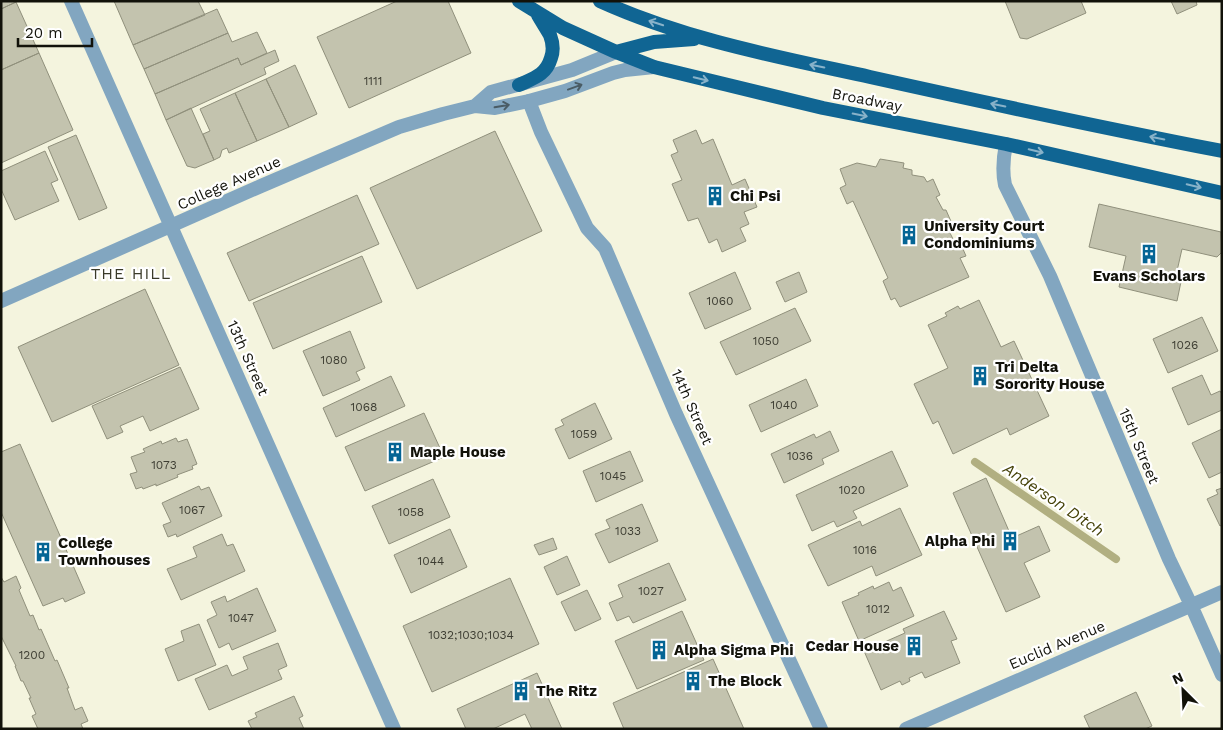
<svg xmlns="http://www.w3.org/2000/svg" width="1223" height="730" font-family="'Work Sans',sans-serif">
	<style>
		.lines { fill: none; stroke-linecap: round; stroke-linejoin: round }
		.stream { stroke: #b1af81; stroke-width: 8 }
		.building { fill: #c3c3ae; stroke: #90907c }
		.minor { stroke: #82a6c0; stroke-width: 14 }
		.tertiary { stroke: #82a6c0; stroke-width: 14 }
		.primary { stroke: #106593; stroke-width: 14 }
		.oneway { stroke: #88b2c9 }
		.oneway2 { stroke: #4a5c65 }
		.labels { text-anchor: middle; stroke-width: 4.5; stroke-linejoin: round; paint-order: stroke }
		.number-label { font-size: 12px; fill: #3e3e33 }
		.street-label { font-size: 15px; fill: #12120a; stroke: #fff }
		.poi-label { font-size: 15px; font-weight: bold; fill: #12120a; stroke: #fff; text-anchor: start }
		.neighbourhood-label { font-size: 16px; letter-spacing: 1px; fill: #3a3a28; stroke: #fff }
		.water-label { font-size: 16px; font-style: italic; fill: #454208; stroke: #fff }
	</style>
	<rect width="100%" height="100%" fill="#f4f4de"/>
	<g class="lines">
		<!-- stream -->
		<path class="stream" d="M975,462L1116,559"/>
	</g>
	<!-- building -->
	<path class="building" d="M1,1H16V2L1,9Z
		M114,1H198L205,15L133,45Z
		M397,1H448L471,53L349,108L317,37Z
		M1005,1H1081L1086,13L1027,39L1020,38Z
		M1171,1H1196L1197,5L1177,14Z
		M16,2L39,53L1,70V9Z
		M217,9L228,33L144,69L133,45Z
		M257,32L267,53L241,65L238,58L155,94L144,69L228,33L232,42Z
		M275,50L279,61L264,68L266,74L166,120L155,94L238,58L241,65Z
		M39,53L73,130L1,163V70Z
		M295,65L317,114L289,127L266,79Z
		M266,79L289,127L257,141L235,93Z
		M235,93L257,141L229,153L227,148L222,150L220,157L214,160L203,134L210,131L200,109Z
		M191,108L214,160L195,168L187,166L166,120Z
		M696,130L702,144L713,139L732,185L745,179L757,207L744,212L749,224L740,228L746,241L722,252L717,239L709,243L698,218L688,221L672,184L682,180L671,155L678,152L673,140Z
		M495,131L542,231L417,289L370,188Z
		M76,135L107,208L79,220L48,147Z
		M45,151L58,180L51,183L59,201L15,220L1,189V171Z
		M880,159L904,163L903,168L912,170V175L924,177L927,182L933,179L940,195L936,197L943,210H946L953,226L948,229L955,243L959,240L966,256L960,258L969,277L900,307L895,298L891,300L883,281L888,278L853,201L847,204L840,188L846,185L840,169L857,163L876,167Z
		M357,195L379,244L249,301L227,253Z
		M1099,204L1221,232L1222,252L1217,257L1182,249L1177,271L1183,272L1177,301L1119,287L1126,256L1089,247Z
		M362,256L382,302L273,349L253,303Z
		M735,272L751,309L705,329L689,293Z
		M799,272L807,292L785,302L776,282Z
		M145,289L179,365L52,422L18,347Z
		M979,300L1001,347L1014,341L1049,416L1010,435L1007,428L953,454L938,421L933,424L914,384L948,368L928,325L947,316L945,313L958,306L960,309Z
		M795,308L811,341L736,375L720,342Z
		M1202,317L1218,351L1168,373L1153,339Z
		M350,331L365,368L356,372L360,380L323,396L303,351Z
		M180,367L199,409L150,431L143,416L120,426L123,432L107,439L92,406Z
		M1202,375L1211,395L1220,391L1222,394V410L1188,425L1172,388Z
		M391,376L405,406L336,437L323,408Z
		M806,379L818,406L761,432L749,405Z
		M595,403L612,439L569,459L555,429L564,425L561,420Z
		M424,413L444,457L365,491L345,447Z
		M1222,429V472L1209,478L1192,443Z
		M830,431L839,451L822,459L824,464L784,483L771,454L814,434L816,438Z
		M176,438L178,442L187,439L197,464L192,466L193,469L177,475L178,477L156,486V484L143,489L142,487L136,489L130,474L137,472L131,457L145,452L143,449L161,441L162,444Z
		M20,444L85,593L65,602L63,598L43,606L1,512V452Z
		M630,451L643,481L596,502L583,471Z
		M892,451L908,486L853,511L857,518L837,527L834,521L812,531L796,495Z
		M986,478L1012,538L1039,526L1050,551L1024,563L1040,597L1006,612L953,493Z
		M433,479L450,517L389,544L372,506Z
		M199,486L201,490L209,487L222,516L177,537L176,534L168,537L163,525L171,522L162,503Z
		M1222,488V525L1220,526L1207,499L1218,494L1216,490Z
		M642,504L658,541L609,563L595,534L610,528L606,520Z
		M900,508L922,555L876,576L872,566L828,586L808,545L860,521L862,526Z
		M450,529L467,567L411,593L394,555Z
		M222,534L227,546L233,544L245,571L181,600L167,569L197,557L193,547Z
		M553,538L557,549L539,555L534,545Z
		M567,556L580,585L557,595L544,567Z
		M669,563L686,600L633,623L629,616L617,621L609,603L623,597L618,585Z
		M16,576L21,588L19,590L30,616L33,615L39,630L41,629L55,661L57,660L69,688H67L75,710L82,707L88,721L81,724L83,729H38L32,716L36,714L29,698H31L23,681H21L15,666H16L1,636V577L4,582Z
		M510,578L539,644L432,692L403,626Z
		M889,582L893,591L901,587L914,616L859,641L842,602L859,595L858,593L873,586L874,589Z
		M257,588L276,631L232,650L229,643L219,648L207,620L217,615L211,602L225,596L227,602Z
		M587,590L601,619L575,631L561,602Z
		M682,611L704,660L637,689L615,641Z
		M944,611L957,639L951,641L960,663L925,678L922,672L909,678L910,681L902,685L900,681L881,690L864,651L905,633L903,629Z
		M199,624L216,665L178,681L165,649L184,641L181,631Z
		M278,643L287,666L278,670L282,679L209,710L195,679L227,665L232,676L248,669L243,657Z
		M713,659L744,729H624L613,703Z
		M537,673L562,729H532L525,714L493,729H466L457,709Z
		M1136,692L1152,726L1145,729H1090L1084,716Z
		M294,696L303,716L299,718L304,729H252L248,721L257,717L255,713Z"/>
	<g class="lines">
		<!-- minor -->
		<path class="minor" d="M529,101L541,132L587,228L605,248L676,414L821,729
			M1006,144C1003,159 1002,171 1005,185L1050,276L1169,559L1191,605L1222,675
			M906,729C1011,683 1117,638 1222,592"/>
		<!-- tertiary -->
		<path class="tertiary" d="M71,1L394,729
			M475,106L491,92L572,70L616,52
			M1,301L261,186L399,127L443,114L475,106L495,108L529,101L565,91L613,73L625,70L654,67"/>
		<!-- primary -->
		<path class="primary" d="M519,1L563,28L616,52L654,67L823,108L1006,144L1222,193
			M600,1C686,40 779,57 870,77C987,103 1104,128 1222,151
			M616,52L654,42L694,39
			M519,85C534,78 546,75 551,58C554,50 553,43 550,35C546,28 542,22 538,15"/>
	</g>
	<!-- one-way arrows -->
	<defs><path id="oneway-shaft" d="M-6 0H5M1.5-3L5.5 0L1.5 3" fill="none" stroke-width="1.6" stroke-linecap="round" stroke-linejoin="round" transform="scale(1.25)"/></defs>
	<g class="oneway">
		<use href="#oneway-shaft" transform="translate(656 23) rotate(-162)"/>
		<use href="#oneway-shaft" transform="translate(817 66) rotate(-168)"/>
		<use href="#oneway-shaft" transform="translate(701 79) rotate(14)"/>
		<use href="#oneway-shaft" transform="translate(998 105) rotate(-168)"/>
		<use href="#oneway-shaft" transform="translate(860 115) rotate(11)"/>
		<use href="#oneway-shaft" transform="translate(1157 138) rotate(-169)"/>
		<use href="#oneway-shaft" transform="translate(1036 151) rotate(13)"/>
		<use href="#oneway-shaft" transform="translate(1194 186) rotate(13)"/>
	</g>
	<g class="oneway2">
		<use href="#oneway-shaft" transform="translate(575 87) rotate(-20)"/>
		<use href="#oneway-shaft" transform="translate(502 106) rotate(-10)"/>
	</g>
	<!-- icons -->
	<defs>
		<symbol id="building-bare" viewBox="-9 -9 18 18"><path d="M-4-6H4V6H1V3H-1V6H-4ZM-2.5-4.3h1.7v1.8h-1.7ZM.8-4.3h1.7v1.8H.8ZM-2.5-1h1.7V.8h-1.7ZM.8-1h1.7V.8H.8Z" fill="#056595" stroke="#fff" stroke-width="2.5" paint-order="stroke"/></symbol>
	</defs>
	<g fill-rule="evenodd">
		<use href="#building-bare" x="701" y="182" width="28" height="28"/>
		<use href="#building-bare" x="895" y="221" width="28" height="28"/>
		<use href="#building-bare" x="1135" y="240" width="28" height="28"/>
		<use href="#building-bare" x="966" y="362" width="28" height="28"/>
		<use href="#building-bare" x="381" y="438" width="28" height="28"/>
		<use href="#building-bare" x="996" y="527" width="28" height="28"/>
		<use href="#building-bare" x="29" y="538" width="28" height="28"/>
		<use href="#building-bare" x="900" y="632" width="28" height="28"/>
		<use href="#building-bare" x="645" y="636" width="28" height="28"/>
		<use href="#building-bare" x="679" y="667" width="28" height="28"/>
		<use href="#building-bare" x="507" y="677" width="28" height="28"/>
	</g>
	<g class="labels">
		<!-- number labels -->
		<g class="number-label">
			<text x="373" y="85">1111</text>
			<text x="720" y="305">1060</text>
			<text x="766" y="345">1050</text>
			<text x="1185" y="349">1026</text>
			<text x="334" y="364">1080</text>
			<text x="784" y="409">1040</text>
			<text x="364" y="411">1068</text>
			<text x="584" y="438">1059</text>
			<text x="800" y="460">1036</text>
			<text x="164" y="469">1073</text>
			<text x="613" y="480">1045</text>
			<text x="852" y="494">1020</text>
			<text x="192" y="514">1067</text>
			<text x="411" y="516">1058</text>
			<text x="628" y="535">1033</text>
			<text x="865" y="554">1016</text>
			<text x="431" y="565">1044</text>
			<text x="651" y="595">1027</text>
			<text x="878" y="613">1012</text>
			<text x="241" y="622">1047</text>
			<text x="471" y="639">1032;1030;1034</text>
			<text x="32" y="659">1200</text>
		</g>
		<!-- street labels -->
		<g class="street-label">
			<text transform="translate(867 100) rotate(11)" y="5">Broadway</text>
			<text transform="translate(229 183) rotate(-24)" y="5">College Avenue</text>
			<text transform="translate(248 358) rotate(66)" y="5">13th Street</text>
			<text transform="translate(692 407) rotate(66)" y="5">14th Street</text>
			<text transform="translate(1139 446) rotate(67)" y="5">15th Street</text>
			<text transform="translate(1057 645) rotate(-23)" y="5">Euclid Avenue</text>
		</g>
		<!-- poi labels -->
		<g class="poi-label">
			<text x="730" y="201">Chi Psi</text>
			<text x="924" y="231">University Court<tspan x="924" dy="17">Condominiums</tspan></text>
			<text x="1149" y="281" text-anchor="middle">Evans Scholars</text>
			<text x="995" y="372">Tri Delta<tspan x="995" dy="17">Sorority House</tspan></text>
			<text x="410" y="457">Maple House</text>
			<text x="995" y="546" text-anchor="end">Alpha Phi</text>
			<text x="58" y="548">College<tspan x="58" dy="17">Townhouses</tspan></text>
			<text x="899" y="651" text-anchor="end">Cedar House</text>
			<text x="674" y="655">Alpha Sigma Phi</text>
			<text x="708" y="686">The Block</text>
			<text x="536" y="696">The Ritz</text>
		</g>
		<!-- neighbourhood labels -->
		<g class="neighbourhood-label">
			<text x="131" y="279">THE HILL</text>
		</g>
		<!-- water labels -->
		<g class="water-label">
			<text transform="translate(1054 499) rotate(34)" y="6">Anderson Ditch</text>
		</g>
	</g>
	<!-- border -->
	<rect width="1223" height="730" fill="none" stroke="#12120a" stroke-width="5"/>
	<!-- north arrow -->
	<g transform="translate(1183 690) rotate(336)" stroke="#ffffff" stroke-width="4" paint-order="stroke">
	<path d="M0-4L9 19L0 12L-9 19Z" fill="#12120a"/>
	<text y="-8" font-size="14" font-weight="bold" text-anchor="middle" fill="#12120a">N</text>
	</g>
	<!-- scale -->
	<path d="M18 38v8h74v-8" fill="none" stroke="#12120a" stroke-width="2.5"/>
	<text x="25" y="38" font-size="15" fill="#12120a" stroke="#ffffff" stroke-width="4" paint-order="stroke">20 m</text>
</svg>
